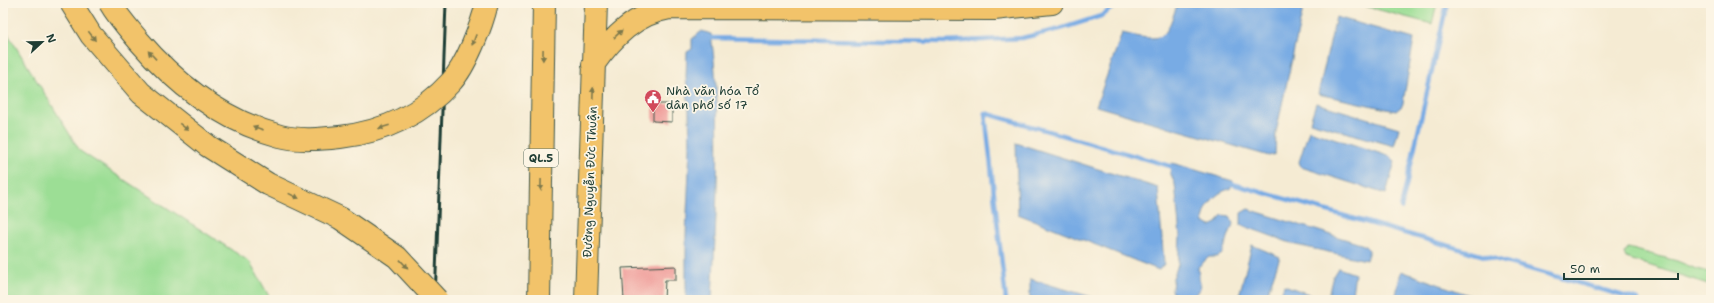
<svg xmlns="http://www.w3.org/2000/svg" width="1714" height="303" font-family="'Shantell Sans',sans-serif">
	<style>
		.green { fill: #9cde95; stroke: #5e8e64 }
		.water { fill: #78abe4; stroke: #4c748c }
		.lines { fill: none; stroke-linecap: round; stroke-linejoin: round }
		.stream { stroke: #78abe4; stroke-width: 4.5 }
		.building { fill: #ee9493 }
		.highway-casing { stroke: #3f574c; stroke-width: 24 }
		.highway { stroke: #f2c36a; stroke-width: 22 }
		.rail { stroke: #1f3d34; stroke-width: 3 }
		.highway-bridge-casing { stroke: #3f574c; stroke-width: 24; stroke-linecap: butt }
		.highway-bridge { stroke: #f2c36a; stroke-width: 22 }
		.oneway { fill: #7e794c }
		.labels { text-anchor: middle; stroke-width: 3.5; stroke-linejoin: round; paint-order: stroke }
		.shield { fill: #fcf5e5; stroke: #617469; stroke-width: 1 }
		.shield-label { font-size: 11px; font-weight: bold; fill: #1f3d34 }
		.poi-label { font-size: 12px; fill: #1f3d34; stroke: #fcf5e5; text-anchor: start }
		.street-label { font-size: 12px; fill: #1f3d34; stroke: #fcf5e5 }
	</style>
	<rect width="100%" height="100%" fill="#fcf5e5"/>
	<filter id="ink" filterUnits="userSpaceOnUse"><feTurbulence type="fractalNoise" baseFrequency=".025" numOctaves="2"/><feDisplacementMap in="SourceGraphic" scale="8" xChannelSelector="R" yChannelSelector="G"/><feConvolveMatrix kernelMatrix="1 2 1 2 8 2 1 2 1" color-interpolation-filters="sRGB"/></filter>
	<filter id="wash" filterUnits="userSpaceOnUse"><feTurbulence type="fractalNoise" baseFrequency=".012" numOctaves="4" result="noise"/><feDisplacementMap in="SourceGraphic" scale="16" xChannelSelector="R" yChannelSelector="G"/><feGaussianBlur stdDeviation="0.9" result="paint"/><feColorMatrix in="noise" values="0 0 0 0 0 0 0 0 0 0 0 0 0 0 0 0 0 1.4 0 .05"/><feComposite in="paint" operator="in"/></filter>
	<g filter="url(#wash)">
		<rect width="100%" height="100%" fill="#f5ebd3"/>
		<!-- green -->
		<path class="green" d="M1353,3H1437L1432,24Z
			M3,26L80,151L250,262L271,300H3Z
			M1628,248L1677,261L1694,268L1711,273V285L1626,258L1624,253Z"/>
		<!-- water -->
		<path class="water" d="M1178,3L1304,4L1276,132L1275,154L1269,156L1096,106L1122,33C1133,35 1156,43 1165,33C1170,27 1175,10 1178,3Z
			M1336,17L1414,39L1403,103L1402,106L1396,111L1318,94Z
			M702,31L711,34C723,122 716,211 712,300H686V236L690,147L689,111L686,77L687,52L692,49V39Z
			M1316,103L1399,128L1394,146L1310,122Z
			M1309,130L1391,157L1395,161L1386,194L1301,167L1299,162Z
			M1016,143L1158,188L1164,264L1159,270L1018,214Z
			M1172,163L1233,181L1230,189C1215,192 1204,207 1203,222L1210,226L1217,223L1222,215L1230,216L1233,224L1222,254L1217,257H1209L1198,267L1200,288L1191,300H1176L1172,290L1173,278L1178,265L1180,237L1175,184L1170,172Z
			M1248,209L1364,245L1369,250L1366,260L1296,245L1241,225V213Z
			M1252,245L1280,257L1265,300H1238Z
			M1338,268L1355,274L1351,300H1327L1333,276Z
			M1401,271L1483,300H1395Z
			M1030,279L1102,300H1030Z
			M1284,285L1314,296L1312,300H1279Z"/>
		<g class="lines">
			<!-- stream -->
			<path class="stream" d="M708,38L946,42L1022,38L1060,29L1101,16L1119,3
				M1226,182L1638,300
				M1401,208L1447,3
				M1006,300L985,113L1177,168"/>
		</g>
		<g id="blocks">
			<!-- building -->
			<path class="building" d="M653,104H672V122L653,121Z
				M676,266V280H665L664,300H624L622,268Z"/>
		</g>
	</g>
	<g filter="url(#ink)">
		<use href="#blocks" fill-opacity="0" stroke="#3f574c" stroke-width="1"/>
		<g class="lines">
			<defs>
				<path id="highway" d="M593,65C613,37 635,14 670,8L994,9L1052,3
					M539,300L544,3
					M586,300L596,3"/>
			</defs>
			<!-- highway casing -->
			<use href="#highway" class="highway-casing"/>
			<!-- highway -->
			<use href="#highway" class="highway"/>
			<!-- rail -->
			<path class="rail" d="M435,300L446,3"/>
			<defs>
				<path id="highway-bridge" d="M71,3L91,35L141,93L208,146L268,184L340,218L397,257L437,300
					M110,3C118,17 129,29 139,41C177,85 223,121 280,136C299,141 321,139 340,137C383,132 422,114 451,82C466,66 482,25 487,3"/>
			</defs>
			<!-- highway-bridge casing -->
			<use href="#highway-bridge" class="highway-bridge-casing"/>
			<!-- highway-bridge -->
			<use href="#highway-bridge" class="highway-bridge"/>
		</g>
		<!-- one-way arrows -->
		<defs><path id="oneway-solid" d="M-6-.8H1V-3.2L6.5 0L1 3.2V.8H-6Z"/></defs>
		<g class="oneway">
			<use href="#oneway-solid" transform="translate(618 34) rotate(-44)"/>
			<use href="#oneway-solid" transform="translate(92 36) rotate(53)"/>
			<use href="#oneway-solid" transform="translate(474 40) rotate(111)"/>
			<use href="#oneway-solid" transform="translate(152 55) rotate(-133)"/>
			<use href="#oneway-solid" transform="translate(543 55) rotate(91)"/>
			<use href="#oneway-solid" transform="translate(593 93) rotate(-88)"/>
			<use href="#oneway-solid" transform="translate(184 127) rotate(38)"/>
			<use href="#oneway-solid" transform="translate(384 127) rotate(162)"/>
			<use href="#oneway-solid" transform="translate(258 128) rotate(-160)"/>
			<use href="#oneway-solid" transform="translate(541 185) rotate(91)"/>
			<use href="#oneway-solid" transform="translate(294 196) rotate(26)"/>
			<use href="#oneway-solid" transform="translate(404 264) rotate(47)"/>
		</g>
	</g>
	<!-- icons -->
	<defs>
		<symbol id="civic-pin" viewBox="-11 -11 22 30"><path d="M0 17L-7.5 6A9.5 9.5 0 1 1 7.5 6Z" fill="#d1495b" stroke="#fcf5e5"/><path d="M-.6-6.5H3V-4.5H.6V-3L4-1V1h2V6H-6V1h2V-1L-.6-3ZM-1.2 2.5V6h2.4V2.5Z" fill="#fff"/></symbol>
	</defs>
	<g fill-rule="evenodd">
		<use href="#civic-pin" x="643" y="88" width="20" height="27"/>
	</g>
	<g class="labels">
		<!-- shield labels -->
		<rect class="shield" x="524" y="149" width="34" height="18" rx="3"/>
		<g class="shield-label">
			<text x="541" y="162">QL.5</text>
		</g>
		<!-- poi labels -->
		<g class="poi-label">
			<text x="666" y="95">Nhà văn hóa Tổ<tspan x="666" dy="14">dân phố số 17</tspan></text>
		</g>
		<!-- street labels -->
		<g class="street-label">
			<text transform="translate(590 182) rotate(-88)" y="4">Đường Nguyễn Đức Thuận</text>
		</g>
	</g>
	<!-- margin -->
	<rect width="1714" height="303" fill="none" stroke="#fcf5e5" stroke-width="16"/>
	<!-- north arrow -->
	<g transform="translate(42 42) rotate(68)" stroke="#fcf5e5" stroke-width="3" paint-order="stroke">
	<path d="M0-3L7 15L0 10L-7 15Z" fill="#1f3d34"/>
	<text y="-6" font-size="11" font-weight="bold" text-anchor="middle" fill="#1f3d34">N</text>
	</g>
	<!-- scale -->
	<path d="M1564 273v6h114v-6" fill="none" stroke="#1f3d34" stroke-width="2"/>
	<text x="1570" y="273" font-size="12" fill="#1f3d34" stroke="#fcf5e5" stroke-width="3" paint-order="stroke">50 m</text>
</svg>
